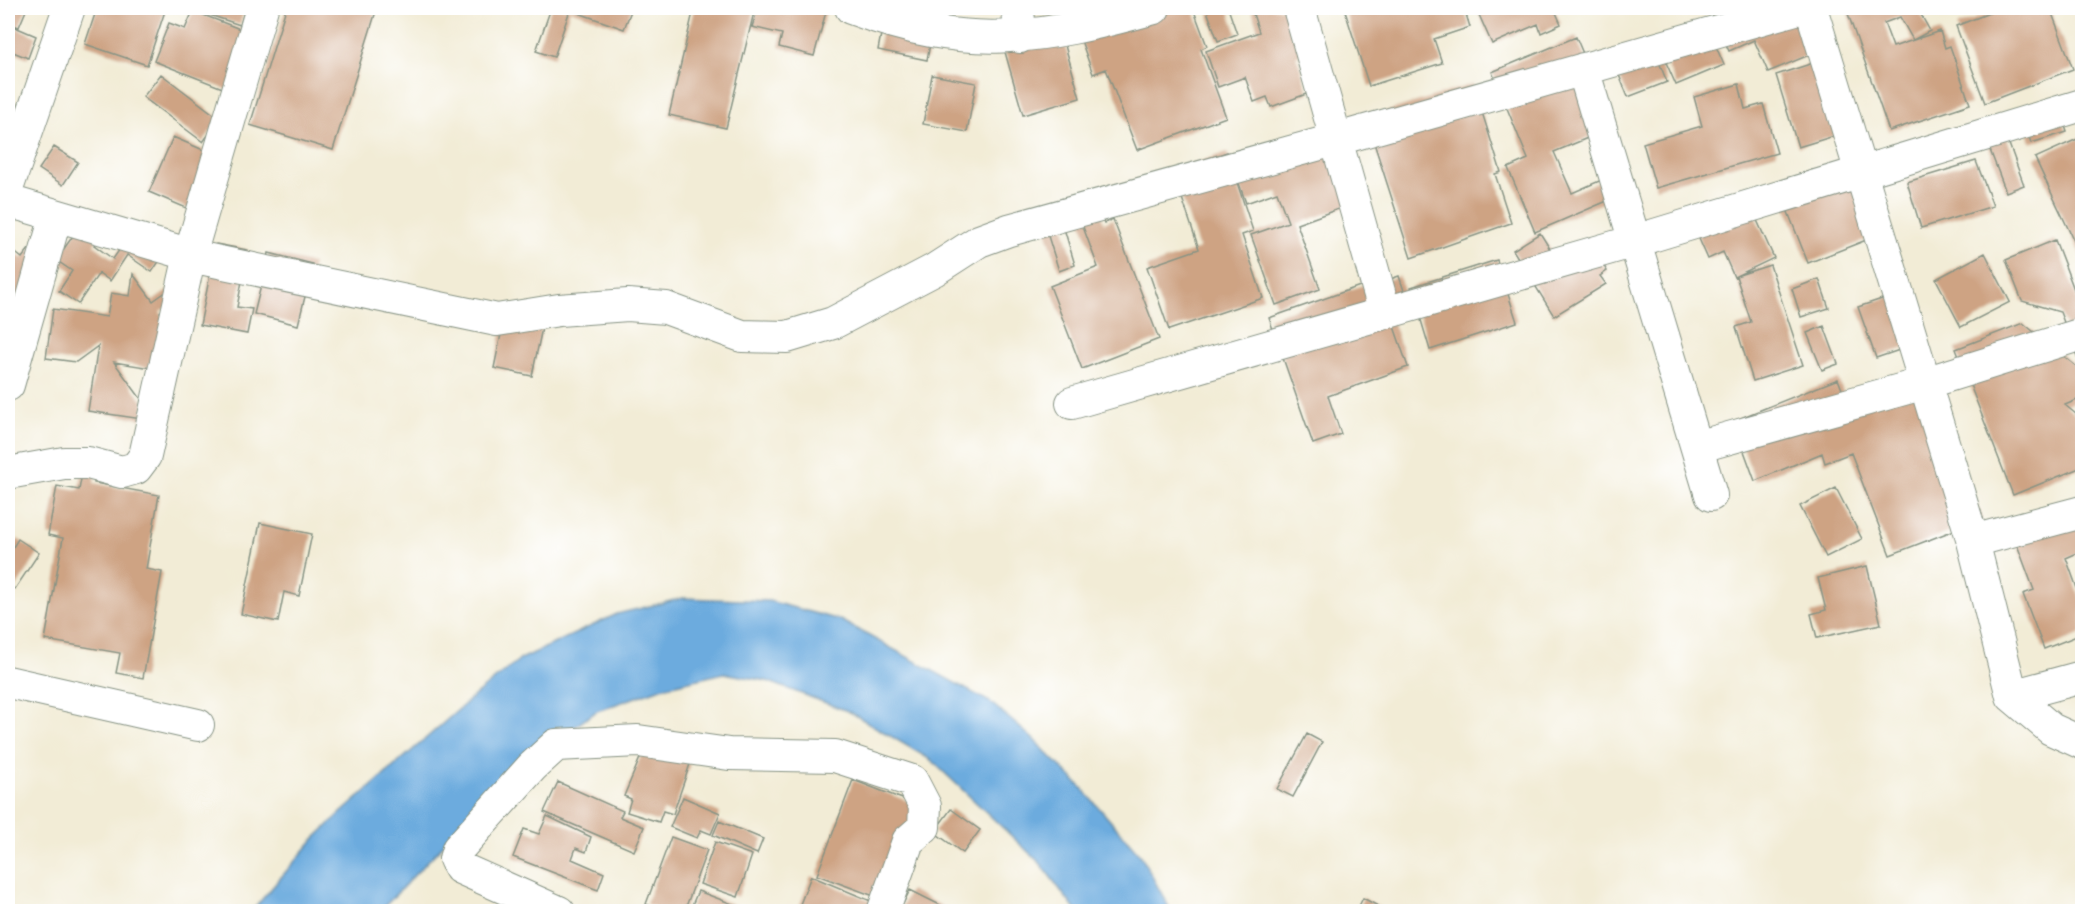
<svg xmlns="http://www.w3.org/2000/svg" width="2090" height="919" font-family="'Shantell Sans',sans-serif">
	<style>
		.water { fill: #6cabde; stroke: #467489; stroke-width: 1.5 }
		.building { fill: #cea383 }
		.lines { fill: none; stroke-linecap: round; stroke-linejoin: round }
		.minor-casing { stroke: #889485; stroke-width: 34 }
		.minor { stroke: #fff; stroke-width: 32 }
	</style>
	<rect width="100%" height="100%" fill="#fff"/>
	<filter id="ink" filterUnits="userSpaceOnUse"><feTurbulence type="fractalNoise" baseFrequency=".0167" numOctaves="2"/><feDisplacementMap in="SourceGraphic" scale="12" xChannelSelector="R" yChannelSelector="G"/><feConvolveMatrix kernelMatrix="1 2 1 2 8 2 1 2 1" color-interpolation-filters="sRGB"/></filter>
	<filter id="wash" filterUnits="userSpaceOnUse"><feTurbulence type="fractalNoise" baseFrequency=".008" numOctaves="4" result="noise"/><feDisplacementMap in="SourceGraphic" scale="24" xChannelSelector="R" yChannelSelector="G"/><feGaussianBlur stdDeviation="1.35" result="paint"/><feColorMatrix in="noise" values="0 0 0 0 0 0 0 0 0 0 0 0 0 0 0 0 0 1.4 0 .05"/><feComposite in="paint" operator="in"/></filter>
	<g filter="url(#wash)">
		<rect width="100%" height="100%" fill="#f2ecd6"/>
		<!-- water -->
		<path class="water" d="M683,598L769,601L840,620L990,702L1031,737L1081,787L1141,856L1171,911H1076L1041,864L931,760L850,712L767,681L724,673L664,687L597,711L519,766L380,911L251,912L315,838L341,813L474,696L519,660L617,614Z"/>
		<g id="blocks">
			<!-- building -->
			<path class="building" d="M8,8H27L19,27L8,23Z
				M97,8H166L147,65L85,44Z
				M189,8H245L240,25Z
				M286,8H377L333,150L250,125Z
				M551,8H632L624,29L570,10L554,57L536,51Z
				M694,8H755L726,128L669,115Z
				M758,8H827L814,56L779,47L782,34L752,27Z
				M1092,8H1193L1207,46L1201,49L1226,117L1137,150L1106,69L1093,74L1072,15Z
				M1206,8H1228L1237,34L1218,41Z
				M1251,8H1303L1317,49L1296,56L1309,93L1271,107L1267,97L1254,102L1245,77L1218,87L1206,51L1259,32Z
				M1344,8H1464L1470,27L1434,39L1442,63L1369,86Z
				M1476,8H1554L1561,24L1541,33L1538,24L1492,44Z
				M1809,8L1826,48L1768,72L1754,40L1729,51L1716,22Z
				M1846,8H1927L1919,11L1930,31L1913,40L1900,17L1884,23L1893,47L1940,31L1945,48L1950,46L1970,104L1889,131Z
				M2002,8H2050L2073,69L1985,103L1956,26Z
				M193,11L253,34L230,91L154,61L169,23L185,29Z
				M885,13L934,22L927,60L878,50Z
				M1705,21L1724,65L1676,85L1657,42Z
				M8,24L36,36L28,58L8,50Z
				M1060,28L1080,98L1023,115L1003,45Z
				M1576,37L1614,127L1554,152L1572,193L1613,175L1621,195L1535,232L1508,168L1528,159L1492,72Z
				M1651,42L1667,82L1628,97L1612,58Z
				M1832,57L1854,130L1798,147L1776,75Z
				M161,74L220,119L203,142L143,97Z
				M932,75L976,83L967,132L923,124Z
				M1473,84L1501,172L1495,174L1511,223L1411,258L1366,118Z
				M1739,84L1745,109L1763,104L1777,153L1656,188L1643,143L1702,126L1694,97Z
				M2059,107L2067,132L2031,143L2023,118Z
				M2001,122L2024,185L2006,192L1982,129Z
				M1331,126L1352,204L1297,224L1320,289L1276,305L1251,235L1288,222L1277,192L1246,203L1231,161Z
				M173,137L222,158L198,213L149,192Z
				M2082,137V258L2035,158Z
				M54,147L78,162L63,185L39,169Z
				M1227,152L1253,231L1242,235L1263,298L1169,330L1147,267L1199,249L1173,171Z
				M1976,161L1993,206L1921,228L1907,182Z
				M1857,164L1884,233L1808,263L1777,184L1812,170L1816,180Z
				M1747,198L1774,258L1734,277L1723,252L1708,259L1692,223Z
				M1095,201L1104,223L1113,219L1159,339L1082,369L1050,286L1098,267L1076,208Z
				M1060,215L1075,265L1059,271L1043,220Z
				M82,223L100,236L94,245L113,259L136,226L172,242L152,272L127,255L110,281L99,273L78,304L59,291L72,271L56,260Z
				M1540,233L1555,257L1596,253L1607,271L1600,276L1606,284L1554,316L1513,250Z
				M2055,240L2082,310V369L2060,312L2022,301L2006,260Z
				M216,244L248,250L237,307L252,309L247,334L200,325Z
				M8,247L22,258L29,249L38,256L8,340Z
				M269,253L313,264L298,325L254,314Z
				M1985,253L2010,302L1961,327L1936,279Z
				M1497,260L1517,322L1430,350L1411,287Z
				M1770,265L1803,365L1753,381L1736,327L1751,322L1736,276Z
				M133,274L153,301L177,284L175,302L160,312L164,319L157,369L114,362L144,403L142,419L88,411L98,346L76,362L46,358L53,309L107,317L111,293L130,296Z
				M1399,276L1409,305L1389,312L1408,367L1328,396L1341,434L1313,444L1269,318L1363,285L1364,288Z
				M1819,279L1829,308L1801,317L1792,289Z
				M1900,293L1917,344L1876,358L1858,307Z
				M505,315L543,323L532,376L494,368Z
				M2023,323L2082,371V398L2065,405L2082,419V467L2013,495L1956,349Z
				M1824,326L1838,364L1822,370L1807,333Z
				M1838,379L1845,397L1933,387L1983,519L1890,555L1851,453L1825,463L1822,453L1755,481L1733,421Z
				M83,468L96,470L94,483L159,495L146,569L162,572L143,678L116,673L120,653L45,640L63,538L48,535L57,486L79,490Z
				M1836,488L1862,539L1826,557L1800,506Z
				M2082,498V551L2066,558L2082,602V634L2044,649L2023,594L2034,590L2010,526Z
				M260,523L312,534L299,596L284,592L278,622L241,614Z
				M18,539L39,553L15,589L8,584V555Z
				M1867,566L1881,624L1817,638L1811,614L1826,610L1818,578Z
				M1307,734L1322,742L1293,797L1277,789Z
				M643,751L690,764L673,814L663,811L659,822L627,812L631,799L624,796Z
				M853,780L918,805L882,899L817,875Z
				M558,782L623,811L620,817L644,827L634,851L544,812Z
				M683,797L720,813L711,834L701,830L697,838L670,827Z
				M951,809L980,830L963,853L934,832Z
				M547,816L591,837L586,852L576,848L572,859L604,873L598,890L513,857L524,829L539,834Z
				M719,821L763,839L757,854L713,835Z
				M671,837L707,850L684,912H665L646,904Z
				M715,842L752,855L738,897L700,884Z
				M811,876L878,904L875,912H797Z
				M910,890L954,912H899Z
				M698,891L751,911V912H689Z
				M1363,898L1389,912H1356Z"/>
		</g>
	</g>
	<g filter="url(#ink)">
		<use href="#blocks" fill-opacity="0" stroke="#889485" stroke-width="1.5"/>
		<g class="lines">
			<defs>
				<path id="minor" d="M851,8C968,52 1037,40 1154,8
					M1018,8L1020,37
					M1299,8L1385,313
					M1811,8L1973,541L2012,696L2051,729L2082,743
					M1583,69L1711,495
					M8,186L69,8
					M8,201L205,259L497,320L559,310L628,305L666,308L742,336L787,337L833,323L934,270L979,241L1009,230L1334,140L1799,8
					M8,385L56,216
					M1072,403L1635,241L2082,105
					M1697,447L1925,383L2082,334
					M8,473L64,463H88L122,472L136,468L145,456L190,255L262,8
					M1973,541L2082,512
					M8,682L198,725
					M2012,696L2082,677
					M559,912L460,868L455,859L458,849L532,767L556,745L638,741L729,754L835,756L912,781L925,806L924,827L908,841L883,912"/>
			</defs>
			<!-- minor casing -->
			<use href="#minor" class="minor-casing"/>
			<!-- minor -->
			<use href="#minor" class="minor"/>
		</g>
	</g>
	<!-- margin -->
	<rect width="2090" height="919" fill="none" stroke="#fff" stroke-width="30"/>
</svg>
